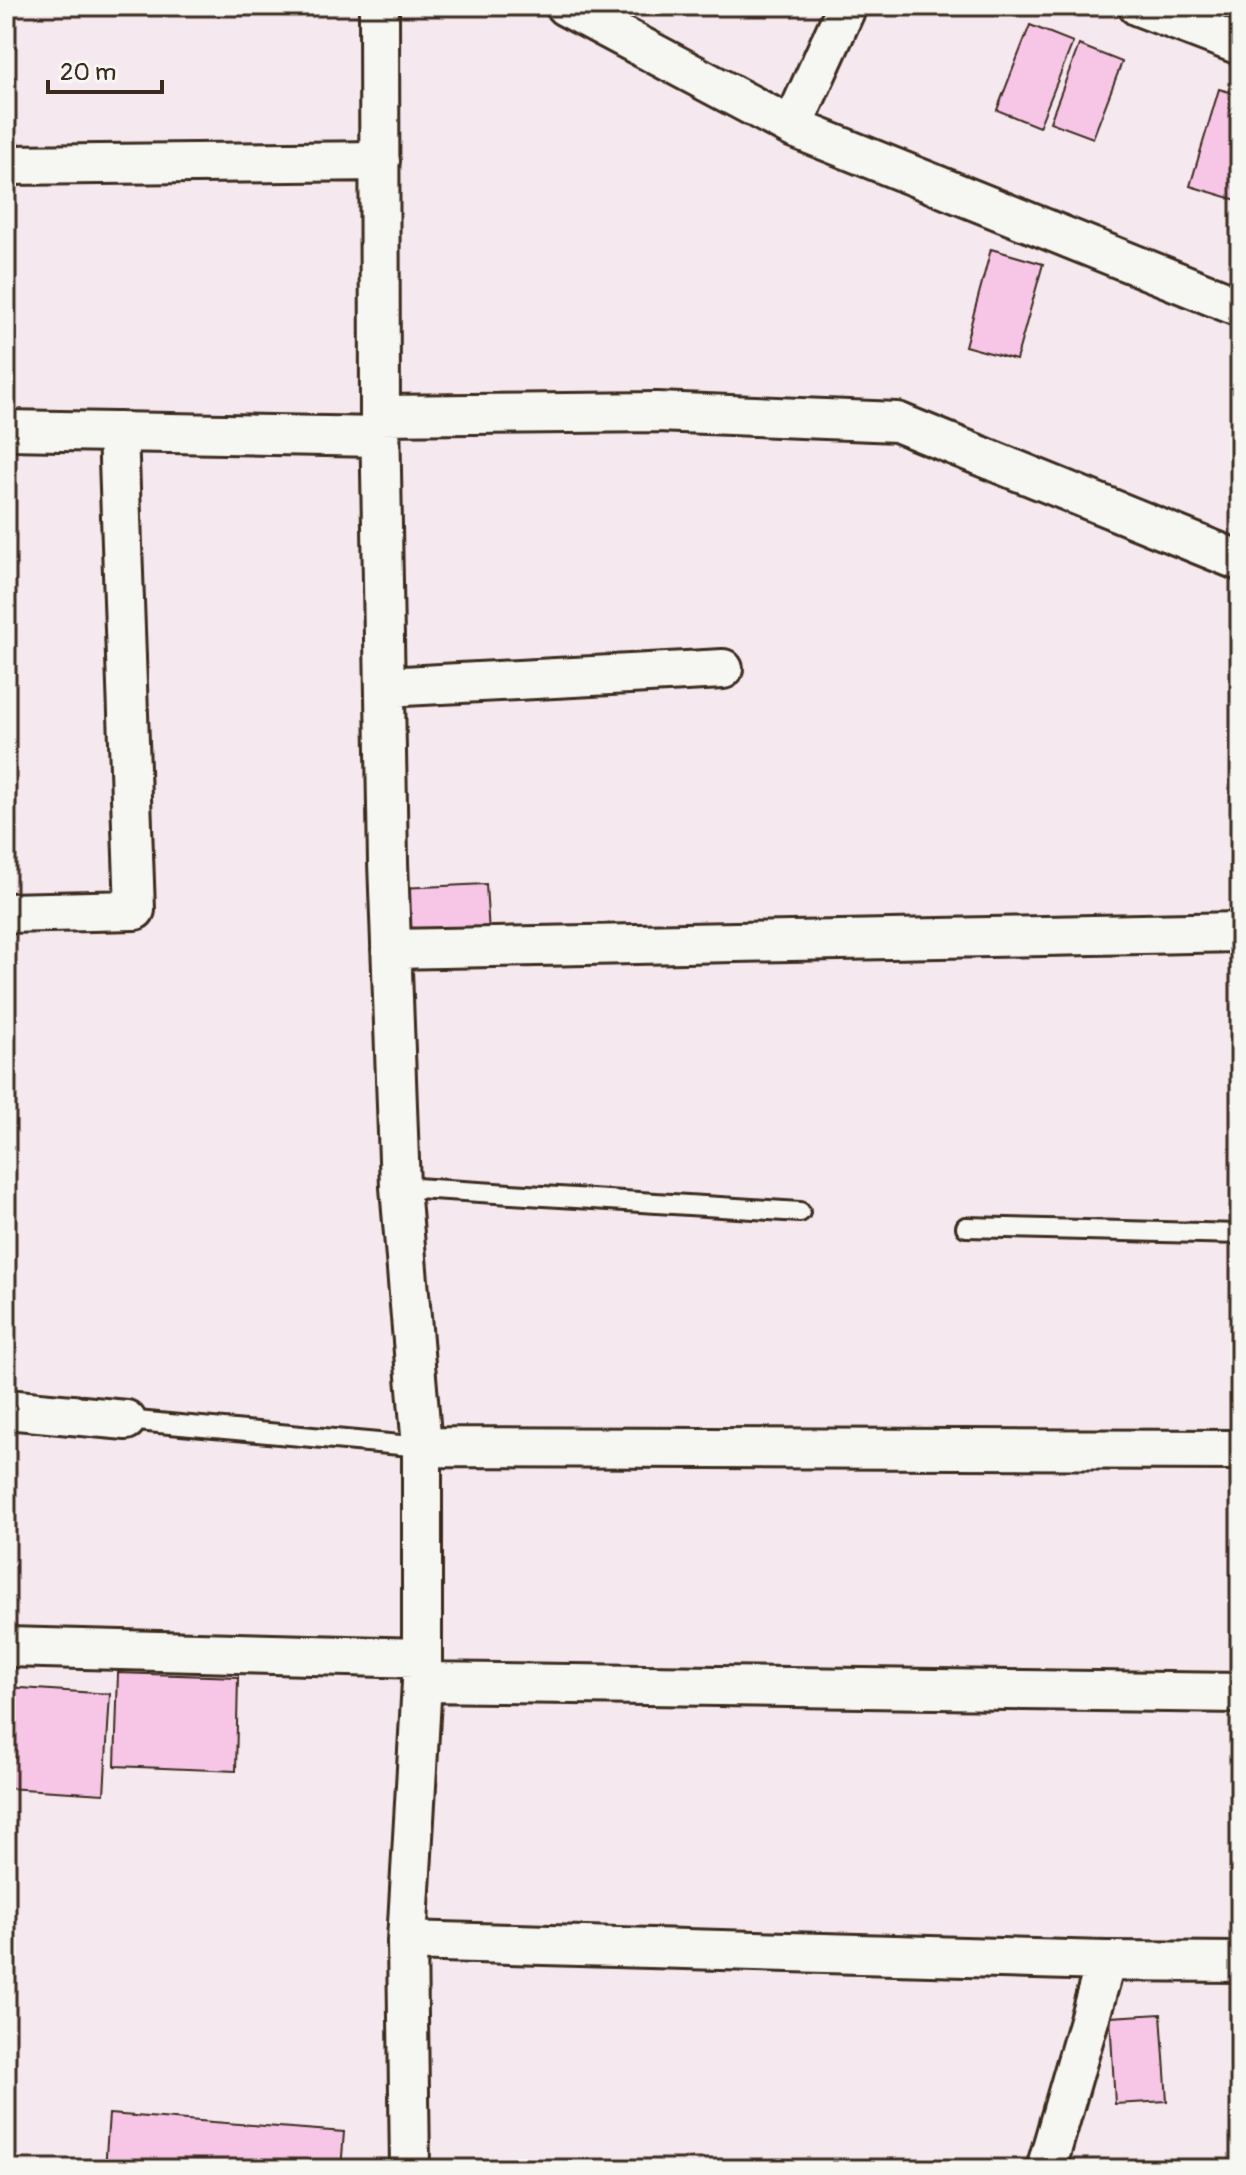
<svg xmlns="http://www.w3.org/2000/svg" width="1246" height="2175" font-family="Pangolin,sans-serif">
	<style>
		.building { fill: #f7c6e7; stroke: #3b2a1e; stroke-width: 2 }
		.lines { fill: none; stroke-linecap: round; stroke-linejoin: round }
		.service-casing { stroke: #3b2a1e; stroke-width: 24 }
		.minor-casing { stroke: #3b2a1e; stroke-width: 44 }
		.service { stroke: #f6f6f2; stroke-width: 18 }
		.minor { stroke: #f6f6f2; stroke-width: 38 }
	</style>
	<rect width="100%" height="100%" fill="#f6e8ef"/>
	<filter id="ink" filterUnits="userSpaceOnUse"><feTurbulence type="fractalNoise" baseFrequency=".0125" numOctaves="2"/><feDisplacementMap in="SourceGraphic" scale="16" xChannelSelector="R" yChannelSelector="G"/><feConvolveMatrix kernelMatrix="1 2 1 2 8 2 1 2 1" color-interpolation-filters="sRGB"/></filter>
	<g filter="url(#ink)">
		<!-- building -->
		<path class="building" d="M1030,25L1073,42L1039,127L997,110Z
			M1079,45L1122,62L1093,138L1050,122Z
			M1219,89L1240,95V201L1190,186Z
			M991,249L1043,264L1016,360L965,346Z
			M486,884L489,934L403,939L401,888Z
			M118,1673L238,1677L236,1771L115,1766Z
			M6,1687L110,1694L104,1794L6,1788Z
			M1161,2014L1167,2101L1115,2104L1110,2017Z
			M109,2114L344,2132L341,2169H105Z"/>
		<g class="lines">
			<defs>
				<path id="service" d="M400,1187L800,1212
					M966,1227L1240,1234
					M126,1420L422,1447"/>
				<path id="minor" d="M379,6L380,415L388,862L400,1187L422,1447V1682L407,1941L410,2169
					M565,6L792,127L1240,307
					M1138,6L1240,45
					M792,127L847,6
					M6,165L380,161
					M380,415L657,412L897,422L1240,561
					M6,430L380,437
					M385,687L723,669
					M6,913L135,910L118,432
					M391,949L1240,932
					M6,1409L126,1420
					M422,1447L1240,1450
					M6,1647L422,1658
					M422,1682L1240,1693
					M407,1941L1106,1961L1240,1962
					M1046,2169L1106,1961"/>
			</defs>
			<!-- service casing -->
			<use href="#service" class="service-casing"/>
			<!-- minor casing -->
			<use href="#minor" class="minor-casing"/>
			<!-- service -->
			<use href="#service" class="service"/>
			<!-- minor -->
			<use href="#minor" class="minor"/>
		</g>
	</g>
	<!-- margin -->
	<rect width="1246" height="2175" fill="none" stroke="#f6f6f2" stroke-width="32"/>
	<rect x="16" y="16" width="1214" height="2143" fill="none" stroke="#3b2a1e" stroke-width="3" filter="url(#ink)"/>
	<!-- scale -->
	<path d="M48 80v12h114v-12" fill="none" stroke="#3b2a1e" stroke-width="4"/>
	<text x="60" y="80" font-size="24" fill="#3b2a1e" stroke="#f6f6f2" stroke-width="6" paint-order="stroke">20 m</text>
</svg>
